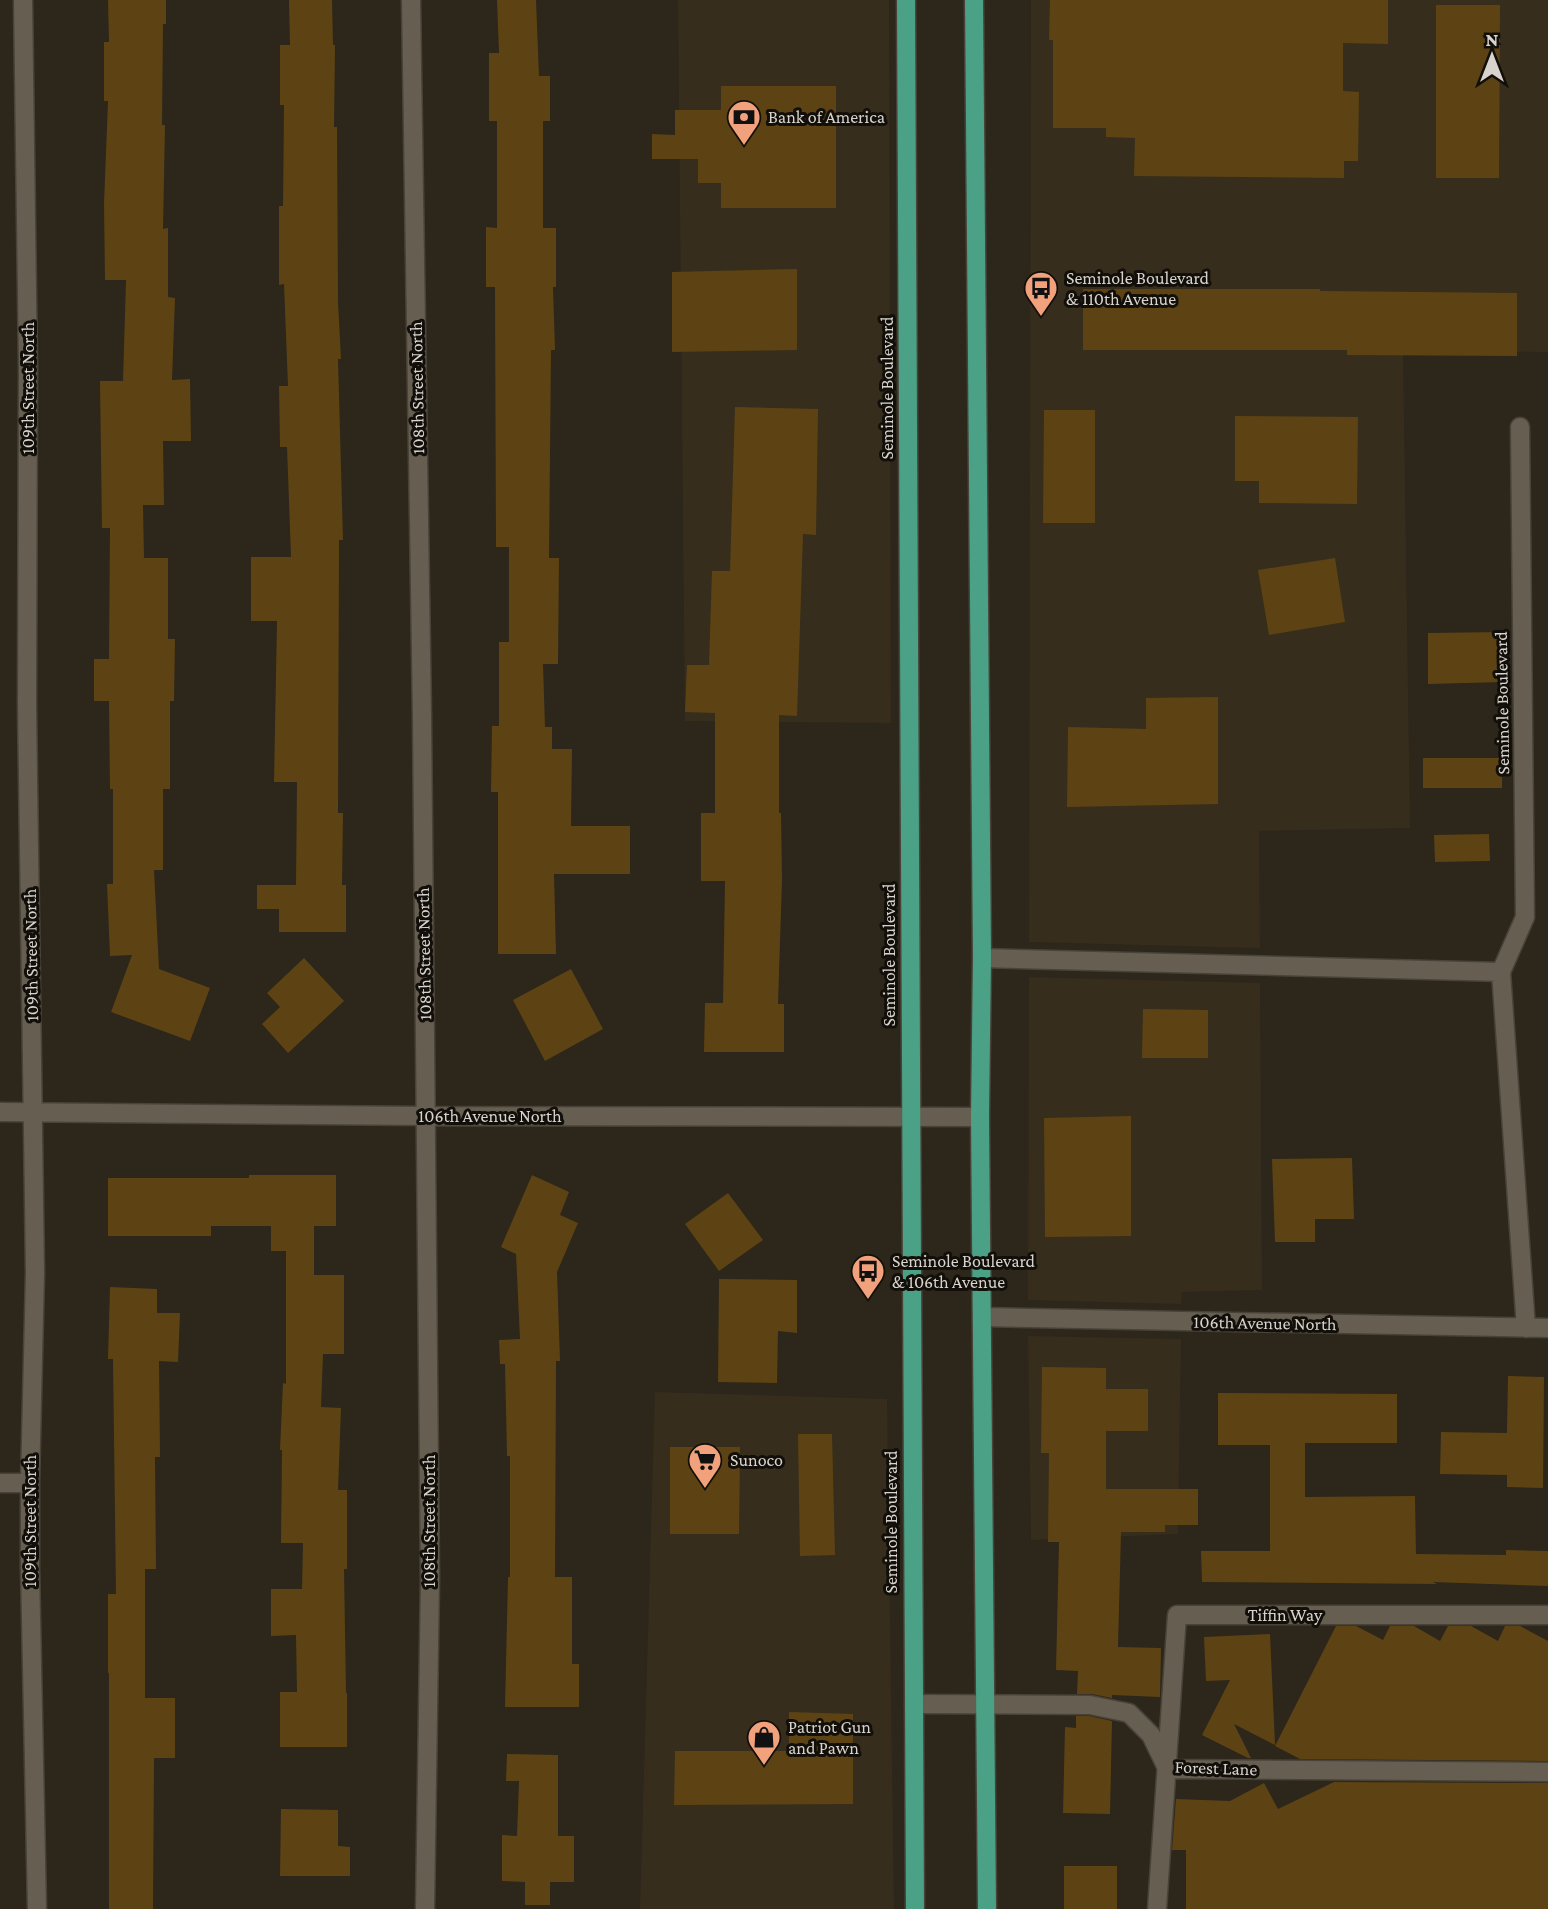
<svg xmlns="http://www.w3.org/2000/svg" width="1548" height="1909" font-family="'Crimson Pro',serif">
	<style>
		.built { fill: #372d1c }
		.building { fill: #5d4313 }
		.lines { fill: none; stroke-linecap: round; stroke-linejoin: round }
		.minor-casing { stroke: #484239; stroke-width: 21 }
		.primary-casing { stroke: #484239; stroke-width: 21 }
		.minor { stroke: #655e51; stroke-width: 18 }
		.primary { stroke: #4aa185; stroke-width: 18 }
		.labels { text-anchor: middle; stroke-width: 6; stroke-linejoin: round; paint-order: stroke }
		.poi-label { font-size: 18px; fill: #d8d3cc; stroke: #120f0a; text-anchor: start }
		.street-label { font-size: 18px; fill: #d8d3cc; stroke: #120f0a }
	</style>
	<rect width="100%" height="100%" fill="#2c261b"/>
	<!-- built -->
	<path class="built" d="M678,0H889L891,723L685,721Z
		M1031,0H1548V352L1403,351L1410,828L1259,831L1260,948L1029,942Z
		M1029,977L1260,983L1262,1290L1182,1292L1181,1304L1028,1300Z
		M1028,1336L1181,1339L1178,1534L1031,1540Z
		M655,1392L887,1399L894,1909H640Z"/>
	<!-- building -->
	<path class="building" d="M108,0H166V24H163L162,125H165L163,229L168,228V297L175,298L172,380L190,379L191,441H163L164,505H143L144,558H168V639H175L174,701H170V789H163V870H154L159,969L210,988L190,1041L111,1012L132,955L110,956L107,884H113V789H110L109,701H94V659H109L110,528H102L100,381H123L126,280H105L104,204L108,101H104V42H109Z
		M289,0H332L333,45H335L334,127H337L338,302L341,359H338L343,540H339L338,813H343L342,885H346V932H279V909H257V885H296L297,782H274L277,621H251V557H291L287,447H280L279,386H288L284,284L279,285V206H283L284,105H280V45H290Z
		M497,0H536L539,76H550V121H543V228H556V287H553L555,350H551L549,558H559L558,664H543L545,727H552V749H572L571,826H630V874H554L556,954H498V792H491L492,726H499V642H509V547H496L495,287H486V227L497,228V121H489V53H499Z
		M1050,0H1388V44L1343,43V91L1359,92L1358,161H1344V178L1134,176L1135,138L1106,137V128H1053V40H1049Z
		M1436,5H1500L1499,178H1436Z
		M721,86H836V208H721V183H698V159H652V134L675,135V110H721Z
		M797,269V350L672,352V272Z
		M1083,289H1320V291L1517,293V356L1347,355V350H1083Z
		M735,407L818,409L816,535L803,534L797,716L779,715V813H781L782,880L778,1004H784V1052H704L705,1003H723L725,881H701V813H715V713L685,712L687,665H709L712,571H730Z
		M1044,410H1095V523H1043Z
		M1235,416L1358,417L1357,504L1259,503V481H1235Z
		M1335,558L1345,622L1269,635L1258,570Z
		M1503,632L1504,682L1428,684V633Z
		M1218,697V804L1067,807L1068,727L1146,729V698Z
		M1423,758H1502V788H1423Z
		M1489,834L1490,861L1435,862L1434,835Z
		M304,958L344,1001L288,1053L262,1024L280,1007L267,993Z
		M571,969L603,1029L545,1061L513,1000Z
		M1143,1009L1208,1010V1058H1142Z
		M1131,1116V1236L1045,1237L1044,1118Z
		M1352,1158L1354,1219H1315V1242H1275L1272,1159Z
		M249,1175H336V1226H314V1275H344V1354H323L321,1407L341,1408L338,1490H347V1569H344L346,1693H347V1747H280V1692H297L296,1635L271,1636V1589H302L303,1543H281L282,1450H280L283,1383L286,1384V1251H271V1226H211V1236H108V1178H249Z
		M532,1175L569,1192L560,1215L578,1223L557,1272L560,1361H556L555,1577H572V1664H579V1707H505L508,1577H510V1456H507L505,1364H500L499,1340L520,1339L516,1254L501,1247Z
		M728,1193L763,1240L719,1271L685,1224Z
		M719,1279L797,1280V1333L778,1331L777,1383L718,1382Z
		M110,1287L157,1289V1313H180L178,1362L159,1361L160,1457H155L156,1569H145V1698H175V1758H154L153,1909H109V1673H108V1594H116L113,1359H108Z
		M1042,1367L1106,1368V1389H1148V1431H1106V1489H1198V1525H1165V1532H1121L1118,1647L1161,1648L1160,1697L1112,1695V1698L1092,1694H1077L1078,1671L1056,1670L1059,1542H1048L1049,1453H1041Z
		M1508,1376L1544,1377L1543,1488L1507,1487V1475L1440,1474L1441,1432L1507,1433Z
		M1218,1393L1397,1394V1443H1305V1497L1415,1496L1416,1554L1506,1555V1550L1548,1551V1586L1433,1582L1437,1584L1202,1582L1201,1551H1270V1445H1218Z
		M798,1434H832L835,1555L800,1556Z
		M670,1447H740L739,1534H670Z
		M1336,1626H1356L1383,1640L1390,1626H1414L1440,1641L1448,1626H1471L1498,1641L1505,1626H1520L1548,1641V1761L1300,1759L1275,1746Z
		M1270,1634L1275,1745L1234,1724L1251,1758H1248L1202,1735L1230,1680L1206,1681L1204,1637Z
		M789,1712L853,1714V1804L674,1805L675,1751H789Z
		M1076,1716H1089L1112,1721L1110,1814L1063,1813L1065,1727L1076,1728Z
		M507,1754L558,1755V1836H574V1882H550V1905H525V1882L502,1881V1835L517,1836L519,1781H506Z
		M1334,1782L1548,1783V1909H1186V1850H1172L1176,1799L1230,1801L1264,1783L1278,1809Z
		M281,1809L338,1810V1846L350,1847V1876H280Z
		M1064,1866H1117V1909H1064Z"/>
	<g class="lines">
		<defs>
			<path id="minor" d="M23,0L28,367L27,706L35,1273L30,1483V1568L37,1909
				M411,0L422,717L430,1580L425,1909
				M1520,427L1525,917L1501,972L1526,1328
				M982,958L1501,972
				M0,1112L425,1116L980,1117
				M982,1317L1548,1328
				M0,1483H30
				M914,1704L1090,1705L1129,1713L1151,1735L1166,1766
				M1168,1769L1548,1772
				M1157,1909L1177,1615H1548"/>
			<path id="primary" d="M906,0L915,1909
				M974,0L982,958L980,1117L987,1909"/>
		</defs>
		<!-- minor casing -->
		<use href="#minor" class="minor-casing"/>
		<!-- primary casing -->
		<use href="#primary" class="primary-casing"/>
		<!-- minor -->
		<use href="#minor" class="minor"/>
		<!-- primary -->
		<use href="#primary" class="primary"/>
	</g>
	<!-- icons -->
	<defs>
		<symbol id="bank-pin" viewBox="-11 -11 22 30"><path d="M0 17L-7.5 6A9.5 9.5 0 1 1 7.5 6Z" fill="#f1a17c" stroke="#120f0a"/><path d="M-6-4H6V4H-6ZM0-2.3a2.3 2.3 0 1 0 0 4.6a2.3 2.3 0 1 0 0-4.6Z" fill="#111"/></symbol>
		<symbol id="bus-pin" viewBox="-11 -11 22 30"><path d="M0 17L-7.5 6A9.5 9.5 0 1 1 7.5 6Z" fill="#f1a17c" stroke="#120f0a"/><path d="M-5-6H5V4H4V6H2V4H-2V6H-4V4H-5ZM-3.5-4V0h7V-4ZM-3.5 1.2v1.5H-2V1.2ZM2 1.2v1.5H3.5V1.2Z" fill="#111"/></symbol>
		<symbol id="supermarket-pin" viewBox="-11 -11 22 30"><path d="M0 17L-7.5 6A9.5 9.5 0 1 1 7.5 6Z" fill="#f1a17c" stroke="#120f0a"/><path d="M-6-5.5h2.5l.6 2H6L4.5 2H-2.5L-4.4-4H-6ZM-1.5 3.2a1.3 1.3 0 1 0 .1 0ZM3 3.2a1.3 1.3 0 1 0 .1 0Z" fill="#111"/></symbol>
		<symbol id="shop-pin" viewBox="-11 -11 22 30"><path d="M0 17L-7.5 6A9.5 9.5 0 1 1 7.5 6Z" fill="#f1a17c" stroke="#120f0a"/><path d="M-5-2.5h2.3a2.7 3.5 0 0 1 5.4 0H5L5.5 6h-11ZM-1.5-2.5h3a1.5 2.3 0 0 0-3 0Z" fill="#111"/></symbol>
	</defs>
	<g fill-rule="evenodd">
		<use href="#bank-pin" x="725" y="98" width="38" height="52"/>
		<use href="#bus-pin" x="1022" y="269" width="38" height="52"/>
		<use href="#bus-pin" x="849" y="1252" width="38" height="52"/>
		<use href="#supermarket-pin" x="686" y="1441" width="38" height="52"/>
		<use href="#shop-pin" x="745" y="1718" width="38" height="52"/>
	</g>
	<g class="labels">
		<!-- poi labels -->
		<g class="poi-label">
			<text x="768" y="123">Bank of America</text>
			<text x="1066" y="284">Seminole Boulevard<tspan x="1066" dy="21">&amp; 110th Avenue</tspan></text>
			<text x="892" y="1267">Seminole Boulevard<tspan x="892" dy="21">&amp; 106th Avenue</tspan></text>
			<text x="730" y="1466">Sunoco</text>
			<text x="788" y="1733">Patriot Gun<tspan x="788" dy="21">and Pawn</tspan></text>
		</g>
		<!-- street labels -->
		<g class="street-label">
			<text transform="translate(28 388) rotate(-90)" y="6">109th Street North</text>
			<text transform="translate(417 388) rotate(-91)" y="6">108th Street North</text>
			<text transform="translate(887 388) rotate(-90)" y="6">Seminole Boulevard</text>
			<text transform="translate(1502 703) rotate(-91)" y="6">Seminole Boulevard</text>
			<text transform="translate(424 954) rotate(-91)" y="6">108th Street North</text>
			<text transform="translate(31 955) rotate(-91)" y="6">109th Street North</text>
			<text transform="translate(889 955) rotate(-90)" y="6">Seminole Boulevard</text>
			<text x="490" y="1122">106th Avenue North</text>
			<text transform="translate(1265 1323) rotate(1)" y="6">106th Avenue North</text>
			<text transform="translate(30 1521) rotate(-90)" y="6">109th Street North</text>
			<text transform="translate(429 1521) rotate(-90)" y="6">108th Street North</text>
			<text transform="translate(891 1522) rotate(-90)" y="6">Seminole Boulevard</text>
			<text x="1285" y="1621">Tiffin Way</text>
			<text transform="translate(1216 1768) rotate(2)" y="6">Forest Lane</text>
		</g>
	</g>
	<!-- north arrow -->
	<g transform="translate(1492 56)" stroke="#120f0a" stroke-width="5" paint-order="stroke">
	<path d="M0-5L12 26L0 18L-12 26Z" fill="#d8d3cc"/>
	<text y="-10" font-size="19" font-weight="bold" text-anchor="middle" fill="#d8d3cc">N</text>
	</g>
</svg>
